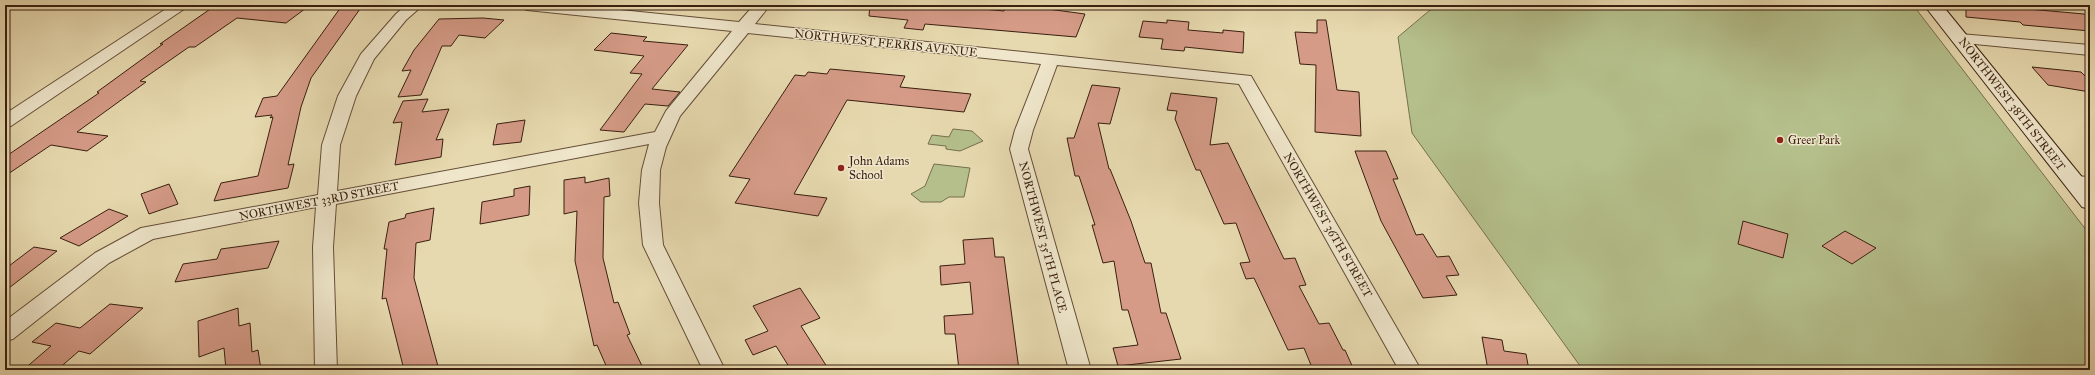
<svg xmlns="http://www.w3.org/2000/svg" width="2095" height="375" font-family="'IM FELL Great Primer',serif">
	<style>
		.green { fill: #b4bf8b; stroke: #766f4d }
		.building { fill: #d59b87; stroke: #391f0f }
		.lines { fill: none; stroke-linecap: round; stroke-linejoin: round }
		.minor-casing { stroke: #644e37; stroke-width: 2 }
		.secondary-casing { stroke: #391f0f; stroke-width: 2 }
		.minor { fill: #efe6cb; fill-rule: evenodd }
		.secondary { fill: #efe6cb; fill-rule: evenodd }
		.poi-dot { fill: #8f2418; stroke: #efe6cb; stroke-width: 1.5 }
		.labels { text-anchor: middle; stroke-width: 3; stroke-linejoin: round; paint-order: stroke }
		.street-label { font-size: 12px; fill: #391f0f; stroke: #efe6cb }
		.poi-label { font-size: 12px; fill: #391f0f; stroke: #efe6cb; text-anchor: start }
	</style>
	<rect width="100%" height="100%" fill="#e7d9af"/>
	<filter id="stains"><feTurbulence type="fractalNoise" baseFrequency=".005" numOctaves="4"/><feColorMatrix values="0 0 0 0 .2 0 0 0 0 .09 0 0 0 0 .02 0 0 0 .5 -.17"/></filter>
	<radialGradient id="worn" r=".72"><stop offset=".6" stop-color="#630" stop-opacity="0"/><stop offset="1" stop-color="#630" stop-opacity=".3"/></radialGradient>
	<!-- green -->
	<path class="green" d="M1436,5H1913L2090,235V370H1583L1412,133L1398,37Z
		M953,129L972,131L983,141L960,151L946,149V146L928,144L932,135L949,137Z
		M934,164L970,168L964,197H949L941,202H921L911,194L925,186Z"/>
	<!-- building -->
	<path class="building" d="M216,5H310L286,23L237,18L195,47H189L140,81L146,82L77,132L108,136L87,151L51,145L5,176V157L99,93L97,92L163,44H160Z
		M870,5H973L972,8L1004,11L1007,5H1018L1085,14L1076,37L925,24L923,30L904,28L908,20L869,16Z
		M1966,5H2025L2028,9L2084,14L2090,19V31L2023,25L2020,22L1966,17Z
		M341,7L360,9L311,78L301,107L288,165L294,164L288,188L214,201L221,183L258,176L273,117L270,118L272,115L255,117L263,98L277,96Z
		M483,18L504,20L485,38L459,35L451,46H442L421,95L398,97L411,70L402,71L414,50L439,19Z
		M1167,20L1189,22L1188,30L1223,33V30L1244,32L1243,53L1185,47L1184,51L1161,49L1163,39L1139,37L1143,21L1167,23Z
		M1317,20H1326L1337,90L1359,92L1361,136L1315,132L1316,65L1300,64L1295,32L1317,33Z
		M611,33L647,37L643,41L688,45L652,89L680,92L668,106L645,104L624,132L600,130L642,74L630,73L644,56L594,50Z
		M2032,67L2081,72L2090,81V92L2048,85Z
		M830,69L905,76L900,87L971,94L964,112L847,100L794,194L827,198L818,216L735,203L750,179L729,176L795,75L805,76L808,72L827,74Z
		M1092,85L1120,88L1110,124L1098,123L1109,169H1110L1131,221L1145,263H1151L1161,313H1166L1181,359L1118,366L1113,348L1138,345L1128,310H1122L1114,261L1103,263L1092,225H1095L1079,176H1075L1067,138H1074Z
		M1171,93L1217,98L1210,145L1228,143L1284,259L1295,258L1306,285L1299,286L1319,324L1329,323L1343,350H1345L1354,370H1313L1304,348L1288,350L1254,278L1246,279L1240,263L1250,262L1236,223L1224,224L1200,170H1196L1175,119L1177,111L1167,110Z
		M428,99L422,112L449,109L436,140L443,139L441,157L395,165L402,122L393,123L403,101Z
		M525,120L521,142L493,145L497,124Z
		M1355,151H1386L1398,179H1393L1416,235L1423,234L1437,257L1449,256L1459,275L1446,276L1457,295L1423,298L1381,221Z
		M585,177V183L609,178L610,196L604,197L603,258L614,303L618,302L630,334L627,335L644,370H608L597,345L594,346L575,261L577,211L564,214V180Z
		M169,184L178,204L149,214L141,194Z
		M530,186L529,215L480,224L482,202L514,196V189Z
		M434,208L430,240L416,243L414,278L439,370H404L386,298L382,299L387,249H384L389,222L405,218L406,214Z
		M109,209L128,216L79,246L60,238Z
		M1743,221L1788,234L1783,258L1738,244Z
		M1845,231L1876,248L1852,264L1822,246Z
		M993,238L995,257H1004L1019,370H959L955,334H945L944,316L973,314L970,282L941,285L940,266L965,264L963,240Z
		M279,241L268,268L175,282L183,264L217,259L221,249Z
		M34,247L57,251L5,291V269Z
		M800,288L820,318L801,326L829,370H791L776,346L753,355L745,340L768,331L753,306Z
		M110,304L143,308L90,354L79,351L57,370H23L51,346L32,342L56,323L80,328Z
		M238,308L239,326L250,323L252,352L258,350L261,370H226L224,348L199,357L198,321Z
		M1482,337L1502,340L1504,351L1526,354L1529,370H1488Z"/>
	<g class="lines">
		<defs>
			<path id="minor" d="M172,5H190L11,126L5,127V114Z
				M406,5H423L406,20L374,59L356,96L340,145L337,191L655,132L666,111L732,31L527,10L522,8L519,5H571L739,22L754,5H770L755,24L1251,76L1421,370H1399L1239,84L1057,65L1033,130L1028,149L1091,370H1069L1010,149L1015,130L1041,64L748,33L680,116L666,147L660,170L659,203L663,245L725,370H703L643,245L639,203L642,170L649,144L336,204L333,247L337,370H315L313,247L316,207L153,239L109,263L13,339L5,341V321L95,253L141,228L318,195L322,145L338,96L361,54L396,14Z
				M1960,34L2090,45V55L1954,42L1952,39L1954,36Z
				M2074,176L2090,177V189L2067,186L2065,182L2067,178Z"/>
			<path id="secondary" d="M1924,5H1942L2090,187V209L2082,207Z"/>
		</defs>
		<!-- minor casing -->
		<use href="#minor" class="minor-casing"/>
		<!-- secondary casing -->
		<use href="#secondary" class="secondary-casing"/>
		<!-- minor -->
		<use href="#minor" class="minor"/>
		<!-- secondary -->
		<use href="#secondary" class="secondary"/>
	</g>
	<!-- markers -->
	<g class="poi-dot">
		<circle cx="1780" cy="140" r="4"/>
		<circle cx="841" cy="168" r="4"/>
	</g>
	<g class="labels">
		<!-- street labels -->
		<g class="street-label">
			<text transform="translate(886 43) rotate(6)" y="4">NORTHWEST FERRIS AVENUE</text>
			<text transform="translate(2012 104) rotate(52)" y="4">NORTHWEST 38TH STREET</text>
			<text transform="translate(319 201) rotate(-11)" y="4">NORTHWEST 33RD STREET</text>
			<text transform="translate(1328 225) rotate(60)" y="4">NORTHWEST 36TH STREET</text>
			<text transform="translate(1043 237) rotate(75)" y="4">NORTHWEST 35TH PLACE</text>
		</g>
		<!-- poi labels -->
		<g class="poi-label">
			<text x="1788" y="144">Greer Park</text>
			<text x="849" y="165">John Adams<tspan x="849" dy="14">School</tspan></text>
		</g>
	</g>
	<!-- margin -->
	<rect width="2095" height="375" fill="none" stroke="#e7d9af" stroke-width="20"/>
	<rect x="6" y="6" width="2083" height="363" fill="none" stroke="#391f0f" stroke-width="2"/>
	<rect x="10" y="10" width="2075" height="355" fill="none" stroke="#391f0f"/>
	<rect width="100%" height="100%" filter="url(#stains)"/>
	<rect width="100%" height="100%" fill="url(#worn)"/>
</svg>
